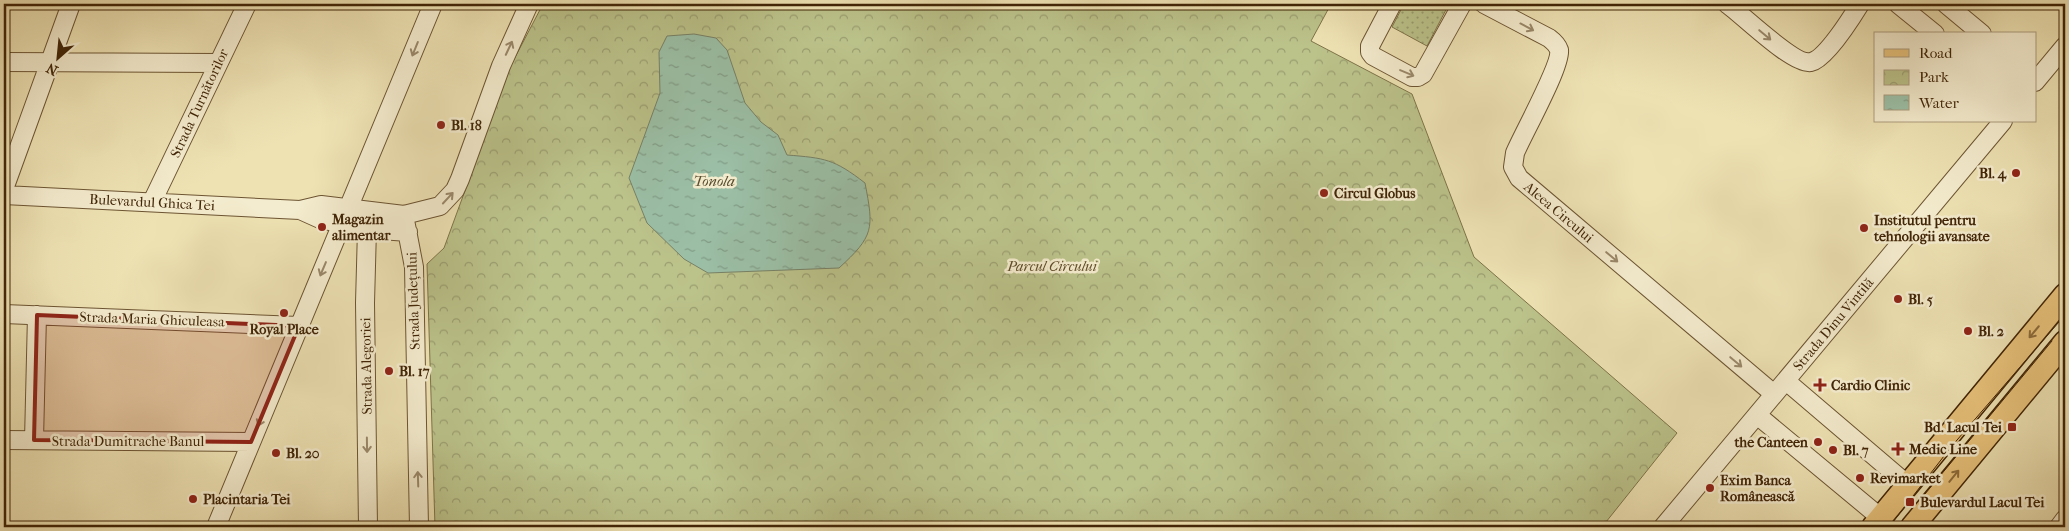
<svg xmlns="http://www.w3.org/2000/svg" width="2069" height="531" font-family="'IM FELL French Canon',serif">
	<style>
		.grass { fill: url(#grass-dots); stroke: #7e7448 }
		.park { fill: url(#park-crowns); stroke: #7e7448 }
		.water { fill: url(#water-ripples); stroke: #778166 }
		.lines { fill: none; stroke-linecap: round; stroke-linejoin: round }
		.minor-casing { stroke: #6c5432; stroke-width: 20 }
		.major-casing { stroke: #412507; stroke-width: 25 }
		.minor { stroke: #f4ecce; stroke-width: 18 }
		.major { stroke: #e7c17a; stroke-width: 22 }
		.tram { stroke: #412507; stroke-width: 1 }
		.oneway { stroke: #9a886a }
		.oneway2 { stroke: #8c6b3b }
		.marked { fill: #8f2418; fill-opacity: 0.2; stroke: #8f2418; stroke-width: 4; stroke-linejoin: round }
		.poi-dot { fill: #8f2418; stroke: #f4ecce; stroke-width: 2 }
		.labels { text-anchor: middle; stroke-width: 5; stroke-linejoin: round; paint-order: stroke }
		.street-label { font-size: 14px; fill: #412507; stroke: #f4ecce }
		.poi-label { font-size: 14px; font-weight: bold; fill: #412507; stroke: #f4ecce; text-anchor: start }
		.park-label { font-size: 14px; font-style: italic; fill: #604c28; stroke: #f4ecce }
		.water-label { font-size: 15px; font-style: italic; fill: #584c2f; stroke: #f4ecce }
	</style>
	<defs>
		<pattern id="grass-dots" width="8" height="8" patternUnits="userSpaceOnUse" patternTransform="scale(1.25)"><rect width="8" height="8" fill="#bbc28a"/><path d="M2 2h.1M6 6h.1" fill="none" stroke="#9a9d6f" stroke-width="1.8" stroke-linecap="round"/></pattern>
		<pattern id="park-crowns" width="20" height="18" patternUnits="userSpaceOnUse" patternTransform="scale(1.25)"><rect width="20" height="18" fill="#bbc28a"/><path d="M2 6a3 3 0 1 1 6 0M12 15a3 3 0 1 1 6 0" fill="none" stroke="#9a9d6f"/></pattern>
		<pattern id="water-ripples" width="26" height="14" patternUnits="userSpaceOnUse" patternTransform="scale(1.25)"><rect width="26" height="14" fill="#9bbfa6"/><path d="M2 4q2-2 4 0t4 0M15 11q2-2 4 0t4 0" fill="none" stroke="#809b85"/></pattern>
	</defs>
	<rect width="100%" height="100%" fill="#eee2b3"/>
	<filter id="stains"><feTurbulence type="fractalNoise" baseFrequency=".004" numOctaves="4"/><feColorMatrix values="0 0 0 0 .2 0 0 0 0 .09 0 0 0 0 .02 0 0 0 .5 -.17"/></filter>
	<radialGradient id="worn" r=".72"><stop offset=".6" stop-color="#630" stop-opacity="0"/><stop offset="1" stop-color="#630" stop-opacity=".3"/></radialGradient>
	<!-- grass -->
	<path class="grass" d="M1404,4H1449L1427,46L1392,27Z"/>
	<!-- park -->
	<path class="park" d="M543,4H1331L1311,41L1412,94L1474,257L1677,433L1602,527H435L427,264L444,248L511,65Z"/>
	<!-- water -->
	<path class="water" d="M694,34L716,38L727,50L745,103L761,122L778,135L787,155C825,158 834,159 865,183C874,229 874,236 839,268L708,273L684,259L647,223L629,178L660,93L659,52L667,36Z"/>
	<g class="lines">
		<defs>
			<path id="minor" d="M1392,4L1370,46V52L1373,56L1412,77H1418L1423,74L1462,4
				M1484,4L1549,38C1553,41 1557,44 1559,50C1562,64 1523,134 1515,153L1513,167L1519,178L1774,394
				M1727,4C1743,15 1794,66 1811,62C1826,59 1852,17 1860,4
				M1898,4L1935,34
				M1946,4L1982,34
				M4,62L218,63
				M2035,82L2065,46
				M4,189L71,4
				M4,195L300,210L321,205L404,215L440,206L455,190L460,179L501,66L529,4
				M152,202L247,4
				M300,210L320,219L367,229L365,303L368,527
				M404,215L414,267L419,527
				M367,229L408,232
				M4,314L299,326
				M1786,381L1908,485
				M1757,415L1881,518
				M4,440L251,442
				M34,440L37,315
				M216,527L433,4
				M1663,527L2003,121
				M2059,527L2065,519"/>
			<path id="major" d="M1873,527L2065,295
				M1912,527L2065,342"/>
		</defs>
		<!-- minor casing -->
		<use href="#minor" class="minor-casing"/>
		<!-- major casing -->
		<use href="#major" class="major-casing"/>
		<!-- minor -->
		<use href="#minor" class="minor"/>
		<!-- major -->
		<use href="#major" class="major"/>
		<!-- tram -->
		<path class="tram" d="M1920,500L2052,341
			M1889,527L1951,447L2065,315"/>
	</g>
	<!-- one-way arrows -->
	<defs><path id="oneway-shaft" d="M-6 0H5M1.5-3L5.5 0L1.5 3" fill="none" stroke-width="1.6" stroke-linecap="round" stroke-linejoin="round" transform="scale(1.25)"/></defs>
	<g class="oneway">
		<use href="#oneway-shaft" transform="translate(1527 27) rotate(28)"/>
		<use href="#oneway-shaft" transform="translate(1765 35) rotate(40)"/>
		<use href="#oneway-shaft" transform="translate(509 48) rotate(-65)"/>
		<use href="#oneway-shaft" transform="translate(415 49) rotate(112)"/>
		<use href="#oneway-shaft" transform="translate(1407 73) rotate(23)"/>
		<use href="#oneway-shaft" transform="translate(448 198) rotate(-47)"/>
		<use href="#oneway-shaft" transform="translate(1612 257) rotate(40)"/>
		<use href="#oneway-shaft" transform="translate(323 269) rotate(113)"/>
		<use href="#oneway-shaft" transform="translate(1736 362) rotate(40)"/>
		<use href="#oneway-shaft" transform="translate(261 419) rotate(112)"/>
		<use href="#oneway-shaft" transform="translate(367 445) rotate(89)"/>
		<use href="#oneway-shaft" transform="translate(418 479) rotate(-92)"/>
	</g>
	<g class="oneway2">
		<use href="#oneway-shaft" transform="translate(2034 332) rotate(130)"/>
		<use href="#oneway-shaft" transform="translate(1954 476) rotate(-51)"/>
	</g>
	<!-- marked area -->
	<path class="marked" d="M37,315L299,326L251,442L34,440Z"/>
	<!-- markers -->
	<g class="poi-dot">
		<circle cx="441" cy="125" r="5"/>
		<circle cx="2016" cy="173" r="5"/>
		<circle cx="1324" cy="193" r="5"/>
		<circle cx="322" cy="227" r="5"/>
		<circle cx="1864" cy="228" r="5"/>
		<circle cx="1898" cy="299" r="5"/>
		<circle cx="284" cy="313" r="5"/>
		<circle cx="1968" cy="331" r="5"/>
		<circle cx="389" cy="371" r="5"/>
		<path d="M1817.5 377.5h5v5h5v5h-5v5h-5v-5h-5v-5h5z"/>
		<rect x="2007" y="422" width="10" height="10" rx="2.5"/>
		<circle cx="1818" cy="442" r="5"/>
		<path d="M1895.5 441.5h5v5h5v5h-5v5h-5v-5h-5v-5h5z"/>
		<circle cx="1833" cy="450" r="5"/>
		<circle cx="276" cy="453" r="5"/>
		<circle cx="1860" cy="478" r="5"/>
		<circle cx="1710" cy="488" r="5"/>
		<circle cx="193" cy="499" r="5"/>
		<rect x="1905" y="497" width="10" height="10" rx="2.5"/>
	</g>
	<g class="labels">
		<!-- street labels -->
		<g class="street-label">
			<text transform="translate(199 103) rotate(-65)" y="5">Strada Turnătorilor</text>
			<text transform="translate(152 202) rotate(3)" y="5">Bulevardul Ghica Tei</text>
			<text transform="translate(1559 212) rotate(40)" y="5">Aleea Circului</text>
			<text transform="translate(413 301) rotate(-92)" y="5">Strada Județului</text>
			<text transform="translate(152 319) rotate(2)" y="5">Strada Maria Ghiculeasa</text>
			<text transform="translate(1833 324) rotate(-50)" y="5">Strada Dinu Vintilă</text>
			<text transform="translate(366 366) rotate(-91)" y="5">Strada Alegoriei</text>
			<text x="128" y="446">Strada Dumitrache Banul</text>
		</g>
		<!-- poi labels -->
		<g class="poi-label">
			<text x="451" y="130">Bl. 18</text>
			<text x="2006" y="178" text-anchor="end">Bl. 4</text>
			<text x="1334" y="198">Circul Globus</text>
			<text x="332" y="224">Magazin<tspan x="332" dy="16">alimentar</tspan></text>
			<text x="1874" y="225">Institutul pentru<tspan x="1874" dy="16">tehnologii avansate</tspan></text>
			<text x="1908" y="304">Bl. 5</text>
			<text x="284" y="334" text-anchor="middle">Royal Place</text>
			<text x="1978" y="336">Bl. 2</text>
			<text x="399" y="376">Bl. 17</text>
			<text x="1831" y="390">Cardio Clinic</text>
			<text x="2002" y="432" text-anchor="end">Bd. Lacul Tei</text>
			<text x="1808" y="447" text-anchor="end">the Canteen</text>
			<text x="1909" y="454">Medic Line</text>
			<text x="1843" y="455">Bl. 7</text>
			<text x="286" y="458">Bl. 20</text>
			<text x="1870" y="483">Revimarket</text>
			<text x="1720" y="485">Exim Banca<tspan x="1720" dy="16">Românească</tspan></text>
			<text x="203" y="504">Placintaria Tei</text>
			<text x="1920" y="507">Bulevardul Lacul Tei</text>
		</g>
		<!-- park labels -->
		<g class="park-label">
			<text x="1052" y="271">Parcul Circului</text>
		</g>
		<!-- water labels -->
		<g class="water-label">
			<text x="714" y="186">Tonola</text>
		</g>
	</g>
	<!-- margin -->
	<rect width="2069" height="531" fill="none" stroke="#eee2b3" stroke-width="20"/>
	<rect x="5" y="5" width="2059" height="521" fill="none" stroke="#412507" stroke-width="2.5"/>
	<rect x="10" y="10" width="2049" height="511" fill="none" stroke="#412507"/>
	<!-- legend -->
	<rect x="1874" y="32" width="162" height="90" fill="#f4ecce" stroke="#ac9c7e"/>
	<rect x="1884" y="49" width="25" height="8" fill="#e7c17a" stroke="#ac9c7e"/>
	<text x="1919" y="58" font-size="15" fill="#412507">Road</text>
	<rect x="1884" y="70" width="25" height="15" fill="url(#park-crowns)" stroke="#ac9c7e"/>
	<text x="1919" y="82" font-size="15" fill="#412507">Park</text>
	<rect x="1884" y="95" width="25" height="15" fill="url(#water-ripples)" stroke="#ac9c7e"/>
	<text x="1919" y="108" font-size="15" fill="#412507">Water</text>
	<!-- north arrow -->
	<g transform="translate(58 58) rotate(207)" stroke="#f4ecce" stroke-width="4" paint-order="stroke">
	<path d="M0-4L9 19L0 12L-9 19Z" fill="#412507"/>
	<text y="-8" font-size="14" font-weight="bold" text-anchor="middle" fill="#412507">N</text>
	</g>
	<rect width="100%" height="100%" filter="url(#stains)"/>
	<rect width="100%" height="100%" fill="url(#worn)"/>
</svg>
